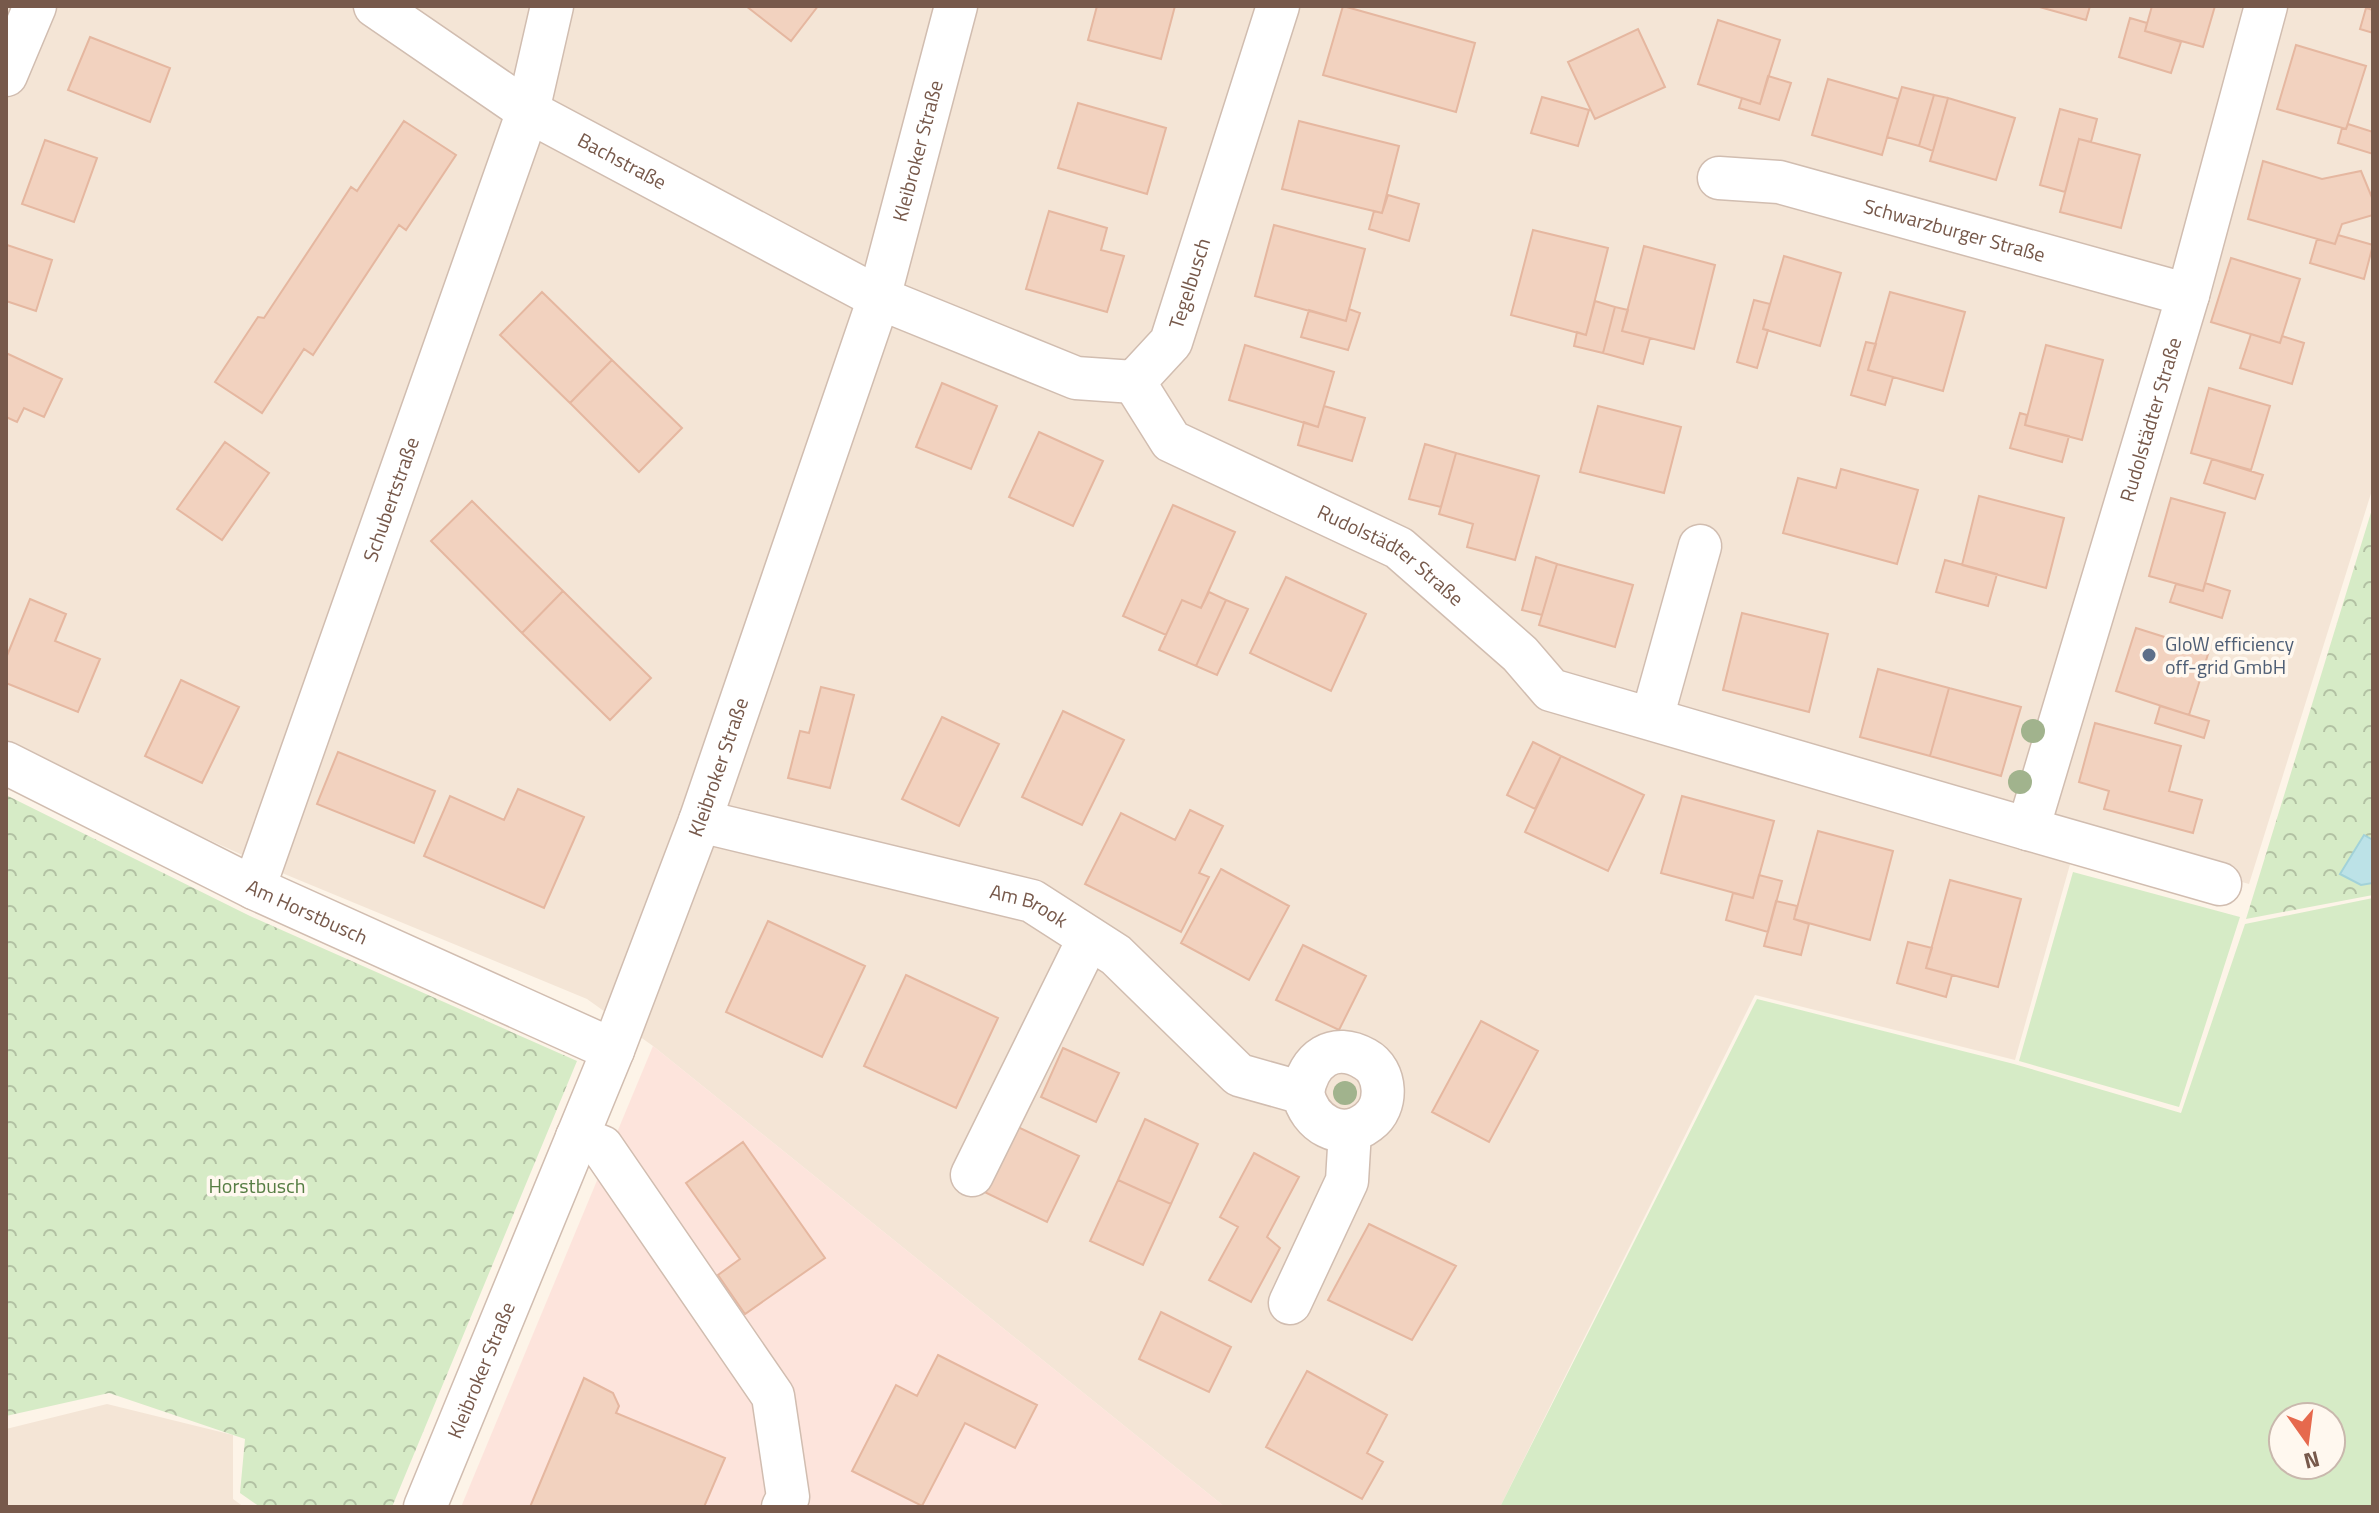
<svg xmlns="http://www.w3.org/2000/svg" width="2379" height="1513" font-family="'Titillium Web',sans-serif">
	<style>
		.residential { fill: #f4e5d6 }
		.commercial { fill: #fde4dc }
		.grass { fill: #d6ebc6; fill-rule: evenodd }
		.forest { fill: url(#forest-crowns) }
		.water { fill: #bce2e7; stroke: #a2d2d9; stroke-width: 2 }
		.building { fill: #f2d2bf; stroke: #e5b7a0; stroke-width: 2 }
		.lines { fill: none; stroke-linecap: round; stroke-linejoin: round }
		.minor-casing { stroke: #d1bdb0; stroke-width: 45 }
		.minor { stroke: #fff; stroke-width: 42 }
		.tree { fill: #a1b38d }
		.service-dot { fill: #5c6f8a; stroke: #fff8ef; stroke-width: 3 }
		.labels { text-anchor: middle; stroke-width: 7; stroke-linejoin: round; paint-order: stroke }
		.street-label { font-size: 20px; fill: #77594b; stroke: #fff8ef }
		.service-label { font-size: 20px; fill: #4e5e75; stroke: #fff8ef; text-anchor: start }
		.park-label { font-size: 20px; fill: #567d43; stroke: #fff8ef }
	</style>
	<defs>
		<pattern id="forest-crowns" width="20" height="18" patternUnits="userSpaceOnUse" patternTransform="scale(2)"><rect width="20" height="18" fill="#d6ebc6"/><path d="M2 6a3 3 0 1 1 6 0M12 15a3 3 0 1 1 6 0" fill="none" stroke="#b2c1a3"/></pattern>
	</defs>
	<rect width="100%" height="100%" fill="#fdf4e8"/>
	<!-- residential -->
	<path class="residential" d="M6,6H2373V487L2249,884L2078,836L2015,1060L1755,995L1500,1507H1225L653,1046L587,999L282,873L6,747Z
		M107,1404L233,1435V1499L244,1507H6V1429Z"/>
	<!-- commercial -->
	<path class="commercial" d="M653,1046L1225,1507H461Z"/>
	<!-- grass -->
	<path class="grass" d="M2073,872L2240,917L2179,1107L2019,1061Z
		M2373,898V1507H1500L1757,999L2014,1064L2181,1113L2245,924ZM2283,1417H2331V1465H2283Z"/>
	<!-- forest -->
	<path class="forest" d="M2373,506V840L2364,835L2361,885L2373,883V895L2246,919Z
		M6,795L250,916L577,1061L392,1507H260L240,1493L245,1439L109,1393L6,1416Z"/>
	<!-- water -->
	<path class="water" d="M2364,835L2373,840V883L2361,885L2340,874Z"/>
	<!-- building -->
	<path class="building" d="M746,6H818L791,41Z
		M1097,6H1175L1161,59L1088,40Z
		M1343,6L1475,43L1456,112L1323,75Z
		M2036,6H2090L2086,20Z
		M2152,6H2215L2203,47L2145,31Z
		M2366,8L2373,10V33L2360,29Z
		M2130,18L2147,23L2145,31L2181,42L2171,73L2119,57Z
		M1718,20L1780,40L1760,104L1698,84Z
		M1638,29L1665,87L1595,119L1568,62Z
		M90,37L170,68L150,122L68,90Z
		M2296,45L2366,66L2346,129L2277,109Z
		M1768,76L1791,83L1779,120L1739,108L1742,98L1760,104Z
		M1828,79L1898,99L1882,155L1812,135Z
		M1902,87L1934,95L1919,146L1887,137Z
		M1934,95L1948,98L1933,151L1919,146Z
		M1542,97L1589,110L1578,146L1531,133Z
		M1948,98L2015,118L1996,180L1930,161Z
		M1078,103L1166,128L1147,194L1058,168Z
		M2060,109L2097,119L2091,142L2079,139L2065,192L2040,185Z
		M404,121L456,155L406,230L399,225L313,355L304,349L262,413L215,382L258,317L264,318L351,187L357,191Z
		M1299,121L1399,146L1382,213L1282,189Z
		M2348,124L2373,132V154L2338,143L2342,128L2346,129Z
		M2079,139L2140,155L2121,228L2060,212Z
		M45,140L97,158L74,222L22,204Z
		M2263,161L2322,179L2361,171L2373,200V215L2342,224L2335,244L2248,219Z
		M1388,195L1419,204L1409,241L1369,229L1374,211L1382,213Z
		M1049,211L1107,228L1101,250L1124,256L1107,312L1026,289Z
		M1274,225L1365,249L1346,321L1255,296Z
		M1533,230L1608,248L1586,335L1511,315Z
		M2338,235L2373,245L2364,279L2310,263L2317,239L2335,244Z
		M7,245L52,260L36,311L6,301Z
		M1644,246L1715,265L1694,349L1622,331Z
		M1784,256L1841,273L1820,346L1763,329Z
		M2231,258L2300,279L2280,343L2211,322Z
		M542,292L612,360L570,403L500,335Z
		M1890,292L1965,312L1943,391L1868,370Z
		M1754,300L1770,304L1763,329L1768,330L1757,368L1737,362Z
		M1595,301L1615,307L1603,353L1574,346L1577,332L1586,335Z
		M1615,307L1628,310L1622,331L1650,338L1643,364L1603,353Z
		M1349,309L1360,313L1348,350L1301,337L1309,310L1346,321Z
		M2251,334L2280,343L2282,336L2304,343L2292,384L2240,368Z
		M1866,342L1876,344L1868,370L1893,377L1885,405L1851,395Z
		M1245,345L1334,372L1318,427L1229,400Z
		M2046,345L2103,360L2082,440L2025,425Z
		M6,353L62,379L44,417L24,408L17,422L6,417Z
		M612,360L682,428L639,472L570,403Z
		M942,383L997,406L971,469L916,447Z
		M2209,388L2270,406L2251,470L2191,453Z
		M1324,406L1365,418L1352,461L1298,445L1304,422L1318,427Z
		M1598,406L1681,427L1664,493L1580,472Z
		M2020,413L2027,415L2025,425L2069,436L2062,462L2010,448Z
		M1039,432L1103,461L1073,526L1009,497Z
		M225,442L269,473L222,540L177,509Z
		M1425,444L1456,453L1441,507L1409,499Z
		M1456,453L1539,476L1515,560L1467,547L1473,524L1439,514Z
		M2212,459L2263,475L2255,499L2204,483Z
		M1841,469L1918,490L1897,564L1783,533L1798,478L1836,488Z
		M1979,496L2064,518L2046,588L1962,565Z
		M2171,498L2225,513L2203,591L2149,576Z
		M472,501L563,591L522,633L431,541Z
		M1173,505L1235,532L1201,608L1182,600L1166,635L1123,616Z
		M1536,557L1557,564L1542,615L1522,610Z
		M1945,560L1997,574L1988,606L1936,592Z
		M1557,564L1633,585L1615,647L1539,625Z
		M1286,577L1366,614L1331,691L1250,653Z
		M2205,583L2230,591L2222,618L2170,602L2176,584L2203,591Z
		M563,591L651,678L610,720L522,633Z
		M1209,592L1226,600L1196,666L1159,650L1182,600L1201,608Z
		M30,599L66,614L55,641L100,659L78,712L6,683V658Z
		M1226,600L1248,609L1217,675L1196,666Z
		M1742,613L1828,634L1809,712L1723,690Z
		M2136,628L2209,651L2189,715L2116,691Z
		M1878,669L1949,688L1930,756L1860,737Z
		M181,680L239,707L202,783L145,756Z
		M821,687L854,695L830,788L788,778L800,731L809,733Z
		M1949,688L2021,707L2001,776L1930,756Z
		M2160,706L2209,721L2204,738L2155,723Z
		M1063,711L1124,740L1082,825L1022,797Z
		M942,717L999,744L959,826L902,799Z
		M2095,723L2181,746L2169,791L2202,800L2193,833L2104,809L2109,791L2079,782Z
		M1533,742L1561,756L1535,809L1507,795Z
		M338,752L435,791L414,843L317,804Z
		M1561,756L1644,795L1608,871L1525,832Z
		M518,789L584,817L544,908L424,856L450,796L504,820Z
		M1682,796L1774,821L1753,898L1661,873Z
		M1190,810L1223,826L1199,873L1209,877L1181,932L1085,884L1121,813L1175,840Z
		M1818,831L1893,851L1870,940L1794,919Z
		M1221,869L1289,906L1249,980L1181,943Z
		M1759,875L1782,881L1768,932L1726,920L1733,893L1753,898Z
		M1950,880L2021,899L1998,987L1926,968Z
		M1776,901L1797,906L1794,919L1809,924L1801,955L1764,946Z
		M768,921L865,966L822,1057L726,1012Z
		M1908,942L1932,948L1926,968L1952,975L1946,997L1897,983Z
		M1303,945L1366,976L1339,1030L1276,1000Z
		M906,975L998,1018L956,1108L864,1066Z
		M1481,1021L1538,1051L1489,1142L1432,1112Z
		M1063,1048L1119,1073L1096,1122L1041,1097Z
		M1145,1119L1198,1144L1171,1204L1118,1180Z
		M1003,1120L1079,1156L1047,1222L972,1186Z
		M743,1142L825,1258L745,1314L718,1275L740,1259L686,1183Z
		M1254,1153L1299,1177L1267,1237L1280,1248L1251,1302L1209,1280L1238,1227L1220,1217Z
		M1118,1180L1171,1204L1143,1265L1090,1241Z
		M1369,1224L1456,1266L1412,1340L1328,1300Z
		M1161,1312L1231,1347L1209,1392L1139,1359Z
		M938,1355L1037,1405L1015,1448L965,1423L922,1506L852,1471L896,1385L917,1396Z
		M1307,1371L1387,1415L1367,1453L1383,1462L1362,1499L1266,1447Z
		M584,1378L613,1393L619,1406L616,1413L725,1458L704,1507H530Z"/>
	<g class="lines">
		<defs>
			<g id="minor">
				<path id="s1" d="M375,6L528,111L879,298L1076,378L1134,382L1171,342L1278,6"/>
				<path d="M6,75L35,6"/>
				<path id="s2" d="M1719,178L1779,182L2188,295"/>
				<path id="s3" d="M1134,382L1171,441L1399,548L1520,654L1551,690L2028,829L2188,295L2266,6"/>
				<path d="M1652,718L1700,546"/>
				<path id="s4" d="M6,763L254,888L613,1050"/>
				<path id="s5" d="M700,821L1032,901L1116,955L1239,1075L1303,1093C1308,1059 1334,1041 1365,1059C1387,1071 1389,1107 1368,1122C1341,1143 1309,1123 1303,1093"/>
				<path d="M2028,829L2220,884"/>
				<path id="s6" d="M254,888L528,111L552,6"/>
				<path d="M577,1137L602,1147L773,1396L788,1497L783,1507"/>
				<path d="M972,1175L1089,938"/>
				<path d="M1290,1303L1347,1181L1350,1131"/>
				<path id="s7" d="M425,1507L613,1050L700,821L879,298L956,6"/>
			</g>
		</defs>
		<!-- minor casing -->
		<use href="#minor" class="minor-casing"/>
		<!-- minor -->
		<use href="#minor" class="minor"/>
	</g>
	<!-- trees -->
	<g class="tree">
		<circle cx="2033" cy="731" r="12"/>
		<circle cx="2020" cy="782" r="12"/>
		<circle cx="1345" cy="1093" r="12"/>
	</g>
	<!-- markers -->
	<circle class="service-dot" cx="2149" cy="655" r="8"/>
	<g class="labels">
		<!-- street labels -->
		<g class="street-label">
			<text dy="7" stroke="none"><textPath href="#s7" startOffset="1444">Kleibroker Straße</textPath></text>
			<text dy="7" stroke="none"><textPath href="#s1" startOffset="292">Bachstraße</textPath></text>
			<text dy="7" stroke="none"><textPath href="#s2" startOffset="242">Schwarzburger Straße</textPath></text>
			<text dy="7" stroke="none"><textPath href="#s1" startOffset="970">Tegelbusch</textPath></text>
			<text dy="7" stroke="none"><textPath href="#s3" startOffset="1454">Rudolstädter Straße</textPath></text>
			<text dy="7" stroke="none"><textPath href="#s6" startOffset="412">Schubertstraße</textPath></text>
			<text dy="7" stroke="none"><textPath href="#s3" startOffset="318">Rudolstädter Straße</textPath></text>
			<text dy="7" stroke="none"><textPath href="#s7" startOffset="796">Kleibroker Straße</textPath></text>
			<text dy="7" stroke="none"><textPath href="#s5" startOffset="340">Am Brook</textPath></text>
			<text dy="7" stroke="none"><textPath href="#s4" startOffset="336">Am Horstbusch</textPath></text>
			<text dy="7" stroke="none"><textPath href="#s7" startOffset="148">Kleibroker Straße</textPath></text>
		</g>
		<!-- service labels -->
		<g class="service-label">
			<text x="2165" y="651">GloW efficiency<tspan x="2165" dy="23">off-grid GmbH</tspan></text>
		</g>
		<!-- park labels -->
		<g class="park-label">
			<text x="257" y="1193">Horstbusch</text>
		</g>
	</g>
	<!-- border -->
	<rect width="2379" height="1513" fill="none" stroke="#77594b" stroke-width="16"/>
	<!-- north arrow -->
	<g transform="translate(2307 1441) rotate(166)"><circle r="38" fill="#fff8ef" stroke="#c9b8ad" stroke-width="2"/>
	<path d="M0-6L14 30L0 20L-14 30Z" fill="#e6694d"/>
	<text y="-12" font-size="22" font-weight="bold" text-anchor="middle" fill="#77594b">N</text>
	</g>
</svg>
